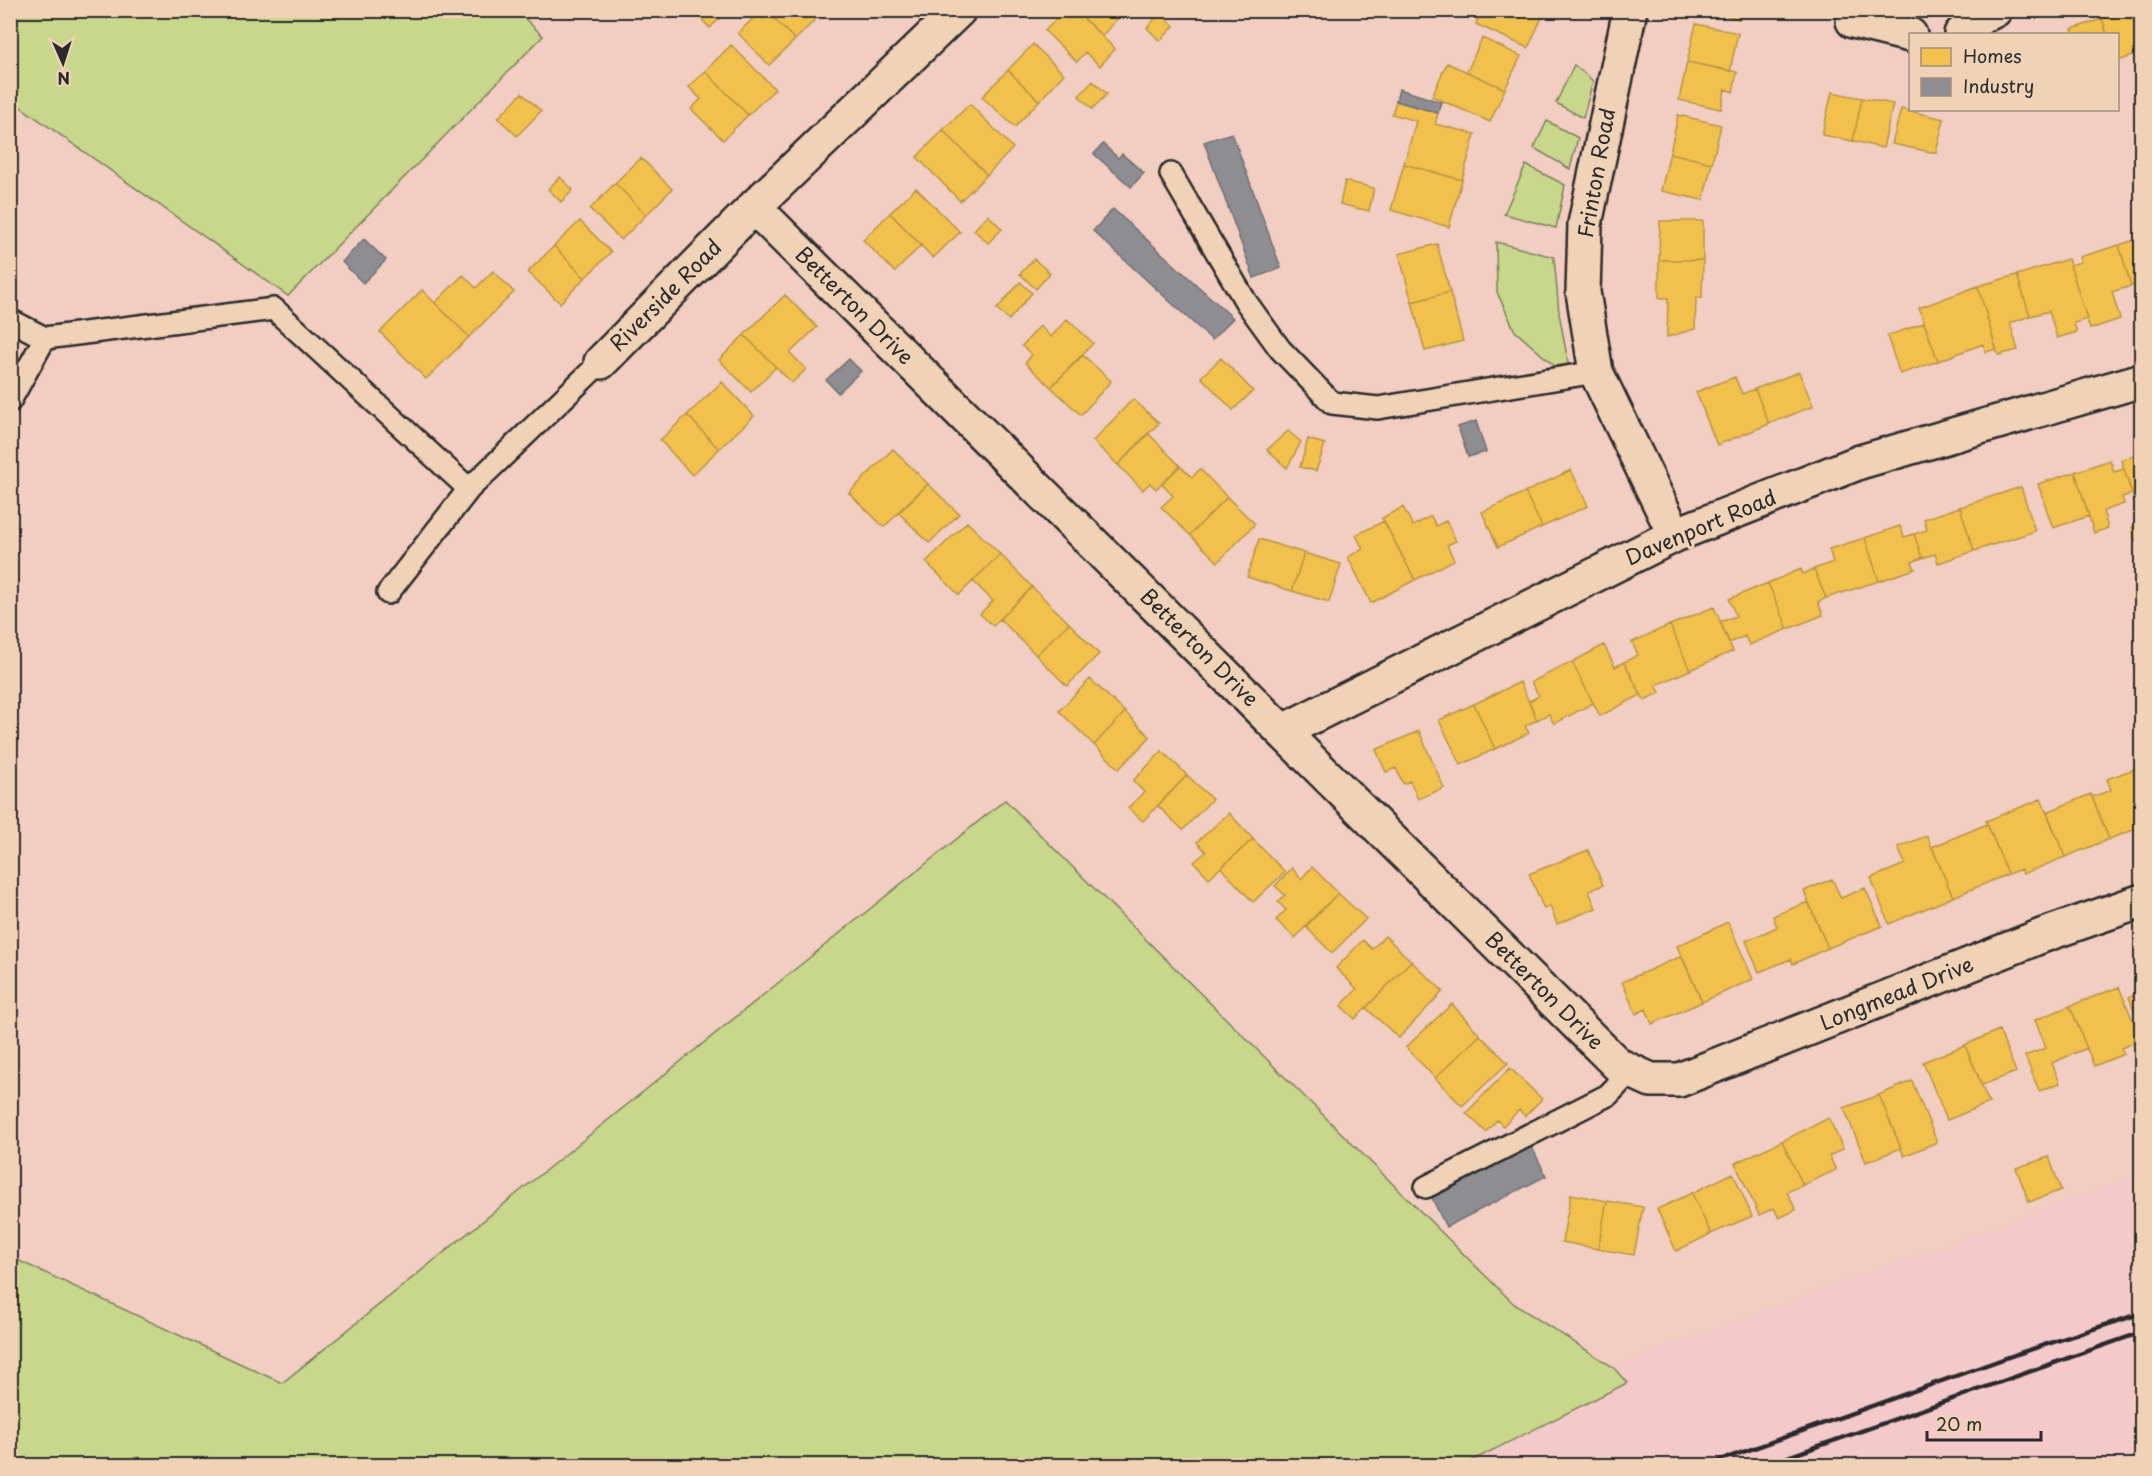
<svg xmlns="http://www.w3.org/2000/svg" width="2152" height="1476" font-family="'Playpen Sans',sans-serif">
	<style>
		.built { fill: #f3c9c9 }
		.green { fill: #c8d78b; stroke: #7a815b; stroke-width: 1.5 }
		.homes { fill: #f2c14e; stroke: #b69444; stroke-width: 1.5 }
		.industry { fill: #8d8d92; stroke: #707073; stroke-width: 1.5 }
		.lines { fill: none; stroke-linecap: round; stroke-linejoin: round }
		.lane-casing { stroke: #2b2b2b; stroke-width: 26 }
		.street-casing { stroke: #2b2b2b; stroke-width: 38 }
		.lane { stroke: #f0d2b6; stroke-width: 21 }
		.street { stroke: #f0d2b6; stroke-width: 33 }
		.rail { stroke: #2b2b2b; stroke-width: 4.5 }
		.labels { text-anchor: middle; stroke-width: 6; stroke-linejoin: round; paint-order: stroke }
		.street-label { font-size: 21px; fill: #2b2b2b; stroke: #f0d2b6 }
	</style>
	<rect width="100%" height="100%" fill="#f2cdc1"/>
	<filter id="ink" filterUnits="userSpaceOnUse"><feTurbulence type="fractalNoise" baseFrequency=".0167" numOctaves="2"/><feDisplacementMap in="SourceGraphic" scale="12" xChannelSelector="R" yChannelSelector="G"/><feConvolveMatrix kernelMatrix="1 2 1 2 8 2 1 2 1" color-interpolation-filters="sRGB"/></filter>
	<g filter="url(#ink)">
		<!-- built -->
		<path class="built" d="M2141,1174V1450L2094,1466H1464L1627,1383L1613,1367Z"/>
		<!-- green -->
		<path class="green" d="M517,11L543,36L288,296L11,100V11Z
			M1574,65L1593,81L1583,118L1556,103Z
			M1547,121L1578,138L1570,169L1534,148Z
			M1526,165L1565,185L1556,228L1504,214Z
			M1496,242L1554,257L1559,313L1569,368L1558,369L1515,331L1497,292Z
			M1005,800L1514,1304L1613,1367L1627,1383L1463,1465H11V1257L282,1383Z"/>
		<!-- homes -->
		<path class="homes" d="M702,10H718L723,15L710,28L697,15Z
			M762,10H766L795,40L769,65L738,33Z
			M766,10H818L821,14L795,40Z
			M1064,10H1075L1115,49L1100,66L1085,52L1077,62L1045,31Z
			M1075,10H1125L1102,36Z
			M1481,10L1497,12L1498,10H1538L1544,13L1528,48L1476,24Z
			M1704,10H1741L1740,19Z
			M2127,10H2132L2142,40V53L2118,61V34H2107L2102,19Z
			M1160,13L1174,26L1160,41L1147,28Z
			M2102,19L2107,34H2074L2072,29Z
			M1696,24L1738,33L1730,71L1687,62Z
			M1482,38L1521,56L1505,89L1467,72Z
			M1033,44L1064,74L1039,101L1008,70Z
			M731,45L775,89L748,115L705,71Z
			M1687,62L1737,72L1733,92L1725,89L1721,109L1679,100Z
			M1447,63L1505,89L1490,122L1432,96Z
			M1008,70L1039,101L1015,127L982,97Z
			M705,71L748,115L723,140L691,109L701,99L689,87Z
			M1093,81L1107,94L1092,109L1079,96Z
			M1832,92L1862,98L1853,141L1822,135Z
			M522,93L541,111L517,136L498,118Z
			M1862,98L1893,104L1883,148L1853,141Z
			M1396,101L1438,113L1435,124L1475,134L1462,180L1404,164L1416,121L1392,114Z
			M970,104L1013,148L987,175L943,130Z
			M1901,109L1944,119L1936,153L1892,144Z
			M1678,115L1721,125L1712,163L1670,153Z
			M943,130L987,175L960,201L917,157Z
			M1670,153L1712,163L1703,200L1661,191Z
			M641,158L672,189L646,215L615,183Z
			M1404,164L1462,180L1449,227L1391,210Z
			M560,177L573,190L561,202L548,189Z
			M1345,181L1374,188L1369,211L1340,204Z
			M615,183L646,215L621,240L590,209Z
			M916,188L960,232L933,258L890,213Z
			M890,213L921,245L895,272L863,240Z
			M988,215L1002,229L988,243L974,230Z
			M580,221L611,252L585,278L554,246Z
			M1660,221H1703V260H1659Z
			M2142,238V283L2131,286L2119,245Z
			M1437,244L1450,292L1412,302L1399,254Z
			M2119,245L2131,286L2112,292L2120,319L2090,329L2070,265L2081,262L2080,257Z
			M554,246L585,278L560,303L528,272Z
			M1034,259L1050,273L1036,289L1020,274Z
			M2068,259L2087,319L2074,323L2077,332L2057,338L2049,311L2030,316L2017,275Z
			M1659,260H1703L1702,298H1696L1695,329L1667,337L1668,298H1659Z
			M493,271L514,292L469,337L435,303L463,275L476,288Z
			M2017,275L2030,316L2010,323L2018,350L1998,355L1978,286Z
			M1020,282L1032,293L1009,320L997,309Z
			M1978,286L1996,349L1986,352L1983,344L1938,361L1919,308Z
			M422,290L469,337L426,379L380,332Z
			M1450,292L1463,341L1425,351L1412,302Z
			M785,295L817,327L790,353L806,369L792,383L744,335Z
			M1067,319L1093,343L1051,387L1025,363L1032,355L1022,346L1040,326L1051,337Z
			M1924,323L1938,361L1900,374L1887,336Z
			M744,335L776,367L751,392L719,360Z
			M1083,355L1111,381L1081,415L1051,387Z
			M1221,358L1253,391L1233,410L1201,377Z
			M1799,372L1813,406L1769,424L1755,389Z
			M1735,377L1742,394L1755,389L1769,424L1717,445L1696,392Z
			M722,382L754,416L719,449L687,415Z
			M1133,399L1159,423L1118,465L1093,441Z
			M687,415L719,449L692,475L660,440Z
			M1288,431L1301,442L1287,468L1267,450Z
			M1148,433L1180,466L1156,489L1150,483L1143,490L1118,465Z
			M1308,439L1325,444L1316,471L1300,467Z
			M893,449L928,484L884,527L849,493Z
			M2142,453V501L2135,504L2121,460Z
			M2110,460L2114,472L2124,469L2132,494L2122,497L2124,504L2103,511L2108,528L2094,533L2075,472Z
			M1180,466L1192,477L1200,469L1227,497L1190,535L1161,507L1173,496L1162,484Z
			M1571,470L1588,506L1542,527L1525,492Z
			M2075,472L2089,516L2053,528L2038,484Z
			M928,484L959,514L929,543L898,512Z
			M2021,487L2035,531L1974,551L1960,507Z
			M1525,492L1542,527L1498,547L1482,512Z
			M1227,497L1255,524L1218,562L1190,535Z
			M1403,507L1413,526L1431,516L1436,526L1446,521L1456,541L1447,545L1454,560L1415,580L1382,518Z
			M1960,507L1974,551L1938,563L1935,554L1922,558L1914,534L1927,530L1924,519Z
			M1384,521L1415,580L1371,603L1348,557L1363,549L1356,535Z
			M967,522L1000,554L959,595L926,562Z
			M2142,524V541L2136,542L2132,527Z
			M1900,526L1904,537L1914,534L1922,558L1912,562L1915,569L1879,581L1865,538Z
			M1865,538L1879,581L1826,598L1814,569L1833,562L1829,549Z
			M1259,539L1304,553L1292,591L1247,577Z
			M1304,553L1341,564L1329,602L1292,591Z
			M1000,554L1032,587L993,626L980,614L993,601L973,581Z
			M1801,569L1803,574L1814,569L1826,598L1818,602L1823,615L1788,629L1768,583Z
			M1768,583L1788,629L1749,645L1745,636L1729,643L1720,622L1736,616L1729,599Z
			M1032,587L1069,623L1036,655L1000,619Z
			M1714,607L1733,651L1690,670L1670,625Z
			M1069,623L1099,654L1067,686L1036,655Z
			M1670,625L1690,670L1656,685L1660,693L1644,700L1624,662L1638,655L1632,642Z
			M1604,645L1615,667L1624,662L1641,695L1600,716L1572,662Z
			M1572,662L1593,703L1554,724L1549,714L1537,720L1529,701L1539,696L1531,682Z
			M1090,679L1125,712L1094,745L1059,711Z
			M1520,682L1537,720L1525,726L1529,733L1495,749L1474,704Z
			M1474,704L1495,749L1461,765L1439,720Z
			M1125,712L1150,737L1119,769L1094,745Z
			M1419,731L1444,788L1418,799L1410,781L1403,784L1396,768L1386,772L1376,750Z
			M1162,751L1187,775L1143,821L1128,808L1144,792L1133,781Z
			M2142,766V827L2109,839L2092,797L2111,790L2107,779Z
			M1187,775L1212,799L1183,830L1158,806Z
			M2091,794L2109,839L2065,857L2047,812Z
			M2041,799L2065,857L2023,874L2021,869L2008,874L1986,821Z
			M1229,813L1253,839L1209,878L1194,862L1206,852L1197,842Z
			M1987,824L2008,874L1953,897L1932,847Z
			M1927,836L1953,897L1889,924L1871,878L1905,864L1898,847Z
			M1253,839L1285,872L1253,902L1221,868Z
			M1588,850L1603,885L1589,891L1596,908L1557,924L1550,906L1544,909L1529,874Z
			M1312,867L1338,893L1295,938L1276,920L1286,910L1278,902L1285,895L1275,886L1292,868L1301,879Z
			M1832,879L1841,898L1865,888L1882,926L1828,948L1804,891Z
			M1338,893L1366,919L1332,953L1305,926Z
			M1808,902L1828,948L1793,964L1791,959L1759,972L1746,941L1777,927L1773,916Z
			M1728,922L1753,979L1702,1002L1677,946Z
			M1385,936L1411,961L1355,1019L1341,1006L1357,989L1336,968L1363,940L1372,949Z
			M1682,956L1702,1002L1652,1024L1646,1009L1636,1014L1622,982Z
			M1411,961L1443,991L1399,1038L1366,1008Z
			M2142,974V1032L2129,997L2141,992L2136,976Z
			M2119,987L2141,1040L2121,1048L2124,1054L2094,1066L2070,1006Z
			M1452,1004L1480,1035L1435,1078L1406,1047Z
			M2070,1006L2087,1048L2052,1063L2060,1083L2039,1091L2025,1056L2046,1048L2035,1020Z
			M1999,1030L2016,1072L1982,1085L1965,1045Z
			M1480,1035L1508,1063L1462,1106L1435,1078Z
			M1965,1045L1989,1103L1947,1120L1923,1062Z
			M1510,1068L1542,1099L1525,1116L1519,1110L1503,1126L1497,1120L1486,1132L1466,1113Z
			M1912,1081L1937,1142L1904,1156L1879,1095Z
			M1879,1095L1901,1148L1866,1162L1844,1108Z
			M1829,1118L1843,1149L1829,1156L1836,1170L1803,1185L1782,1141Z
			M1782,1141L1803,1185L1787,1192L1796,1210L1779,1218L1774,1208L1759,1215L1735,1163Z
			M2049,1157L2061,1190L2029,1202L2016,1168Z
			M1733,1173L1752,1216L1711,1234L1692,1193Z
			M1692,1193L1711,1234L1676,1251L1657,1209Z
			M1571,1194L1607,1201L1598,1249L1562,1242Z
			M1607,1201L1643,1207L1634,1255L1598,1249Z"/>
		<!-- industry -->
		<path class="industry" d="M1399,89L1441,102L1438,113L1396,101Z
			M1232,133L1281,268L1254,278L1204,142Z
			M1103,144L1118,158L1122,154L1144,173L1131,187L1094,154Z
			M1113,209L1233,318L1212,340L1093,231Z
			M364,239L386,260L363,283L342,262Z
			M849,359L861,371L838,393L826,380Z
			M1476,421L1486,452L1468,457L1458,427Z
			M1532,1147L1546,1176L1446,1227L1432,1198Z"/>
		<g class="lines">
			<defs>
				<path id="lane" d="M1171,174L1246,302L1280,349L1332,403L1378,408L1596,372
					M10,320L45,338L274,309L469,489
					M10,401L45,338
					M388,593L469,489L601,362
					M1426,1187L1608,1095L1631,1071"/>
				<path id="street" d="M1630,10L1585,224L1583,292L1596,372L1675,535
					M1853,21L1910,35
					M1961,34L1981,17L1995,10
					M754,207L1618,1065L1651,1080H1679L2044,935L2142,901
					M601,362L754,207L959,10
					M1283,731L1675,535L1860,462L2142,380"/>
			</defs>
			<!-- lane casing -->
			<use href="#lane" class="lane-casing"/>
			<!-- street casing -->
			<use href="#street" class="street-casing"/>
			<!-- lane -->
			<use href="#lane" class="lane"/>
			<!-- street -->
			<use href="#street" class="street"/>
			<!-- rail -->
			<path class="rail" d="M1704,1466L2017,1354L2142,1313
				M1762,1466L2142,1332"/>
		</g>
	</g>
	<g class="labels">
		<!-- street labels -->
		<g class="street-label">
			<text transform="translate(1597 173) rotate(-80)" y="7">Frinton Road</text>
			<text transform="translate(666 296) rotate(-45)" y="7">Riverside Road</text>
			<text transform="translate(854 306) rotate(45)" y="7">Betterton Drive</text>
			<text transform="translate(1701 528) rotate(-23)" y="7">Davenport Road</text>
			<text transform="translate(1199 648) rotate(45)" y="7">Betterton Drive</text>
			<text transform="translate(1544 991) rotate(45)" y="7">Betterton Drive</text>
			<text transform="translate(1897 994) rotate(-22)" y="7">Longmead Drive</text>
		</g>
	</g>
	<!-- margin -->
	<rect width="2152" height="1476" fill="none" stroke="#f0d2b6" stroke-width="36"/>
	<rect x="18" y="18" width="2116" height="1440" fill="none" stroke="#2b2b2b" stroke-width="2" filter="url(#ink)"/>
	<!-- legend -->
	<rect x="1909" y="33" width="210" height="78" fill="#f0d2b6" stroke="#a18f7e" stroke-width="1.5"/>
	<rect x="1921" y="48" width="30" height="18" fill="#f2c14e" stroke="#a18f7e" stroke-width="1.5"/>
	<text x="1963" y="63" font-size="18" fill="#2b2b2b">Homes</text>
	<rect x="1921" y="78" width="30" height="18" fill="#8d8d92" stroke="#a18f7e" stroke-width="1.5"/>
	<text x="1963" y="93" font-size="18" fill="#2b2b2b">Industry</text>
	<!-- north arrow -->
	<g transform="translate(63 63) rotate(177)" stroke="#f0d2b6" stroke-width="4.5" paint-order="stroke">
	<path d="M0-4.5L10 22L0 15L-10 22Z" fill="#2b2b2b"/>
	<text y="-9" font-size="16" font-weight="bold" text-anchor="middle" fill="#2b2b2b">N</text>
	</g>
	<!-- scale -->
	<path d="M1927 1431v9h114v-9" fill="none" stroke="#2b2b2b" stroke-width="3"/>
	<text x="1936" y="1431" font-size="18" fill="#2b2b2b" stroke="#f0d2b6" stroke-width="4.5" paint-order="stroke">20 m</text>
</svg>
